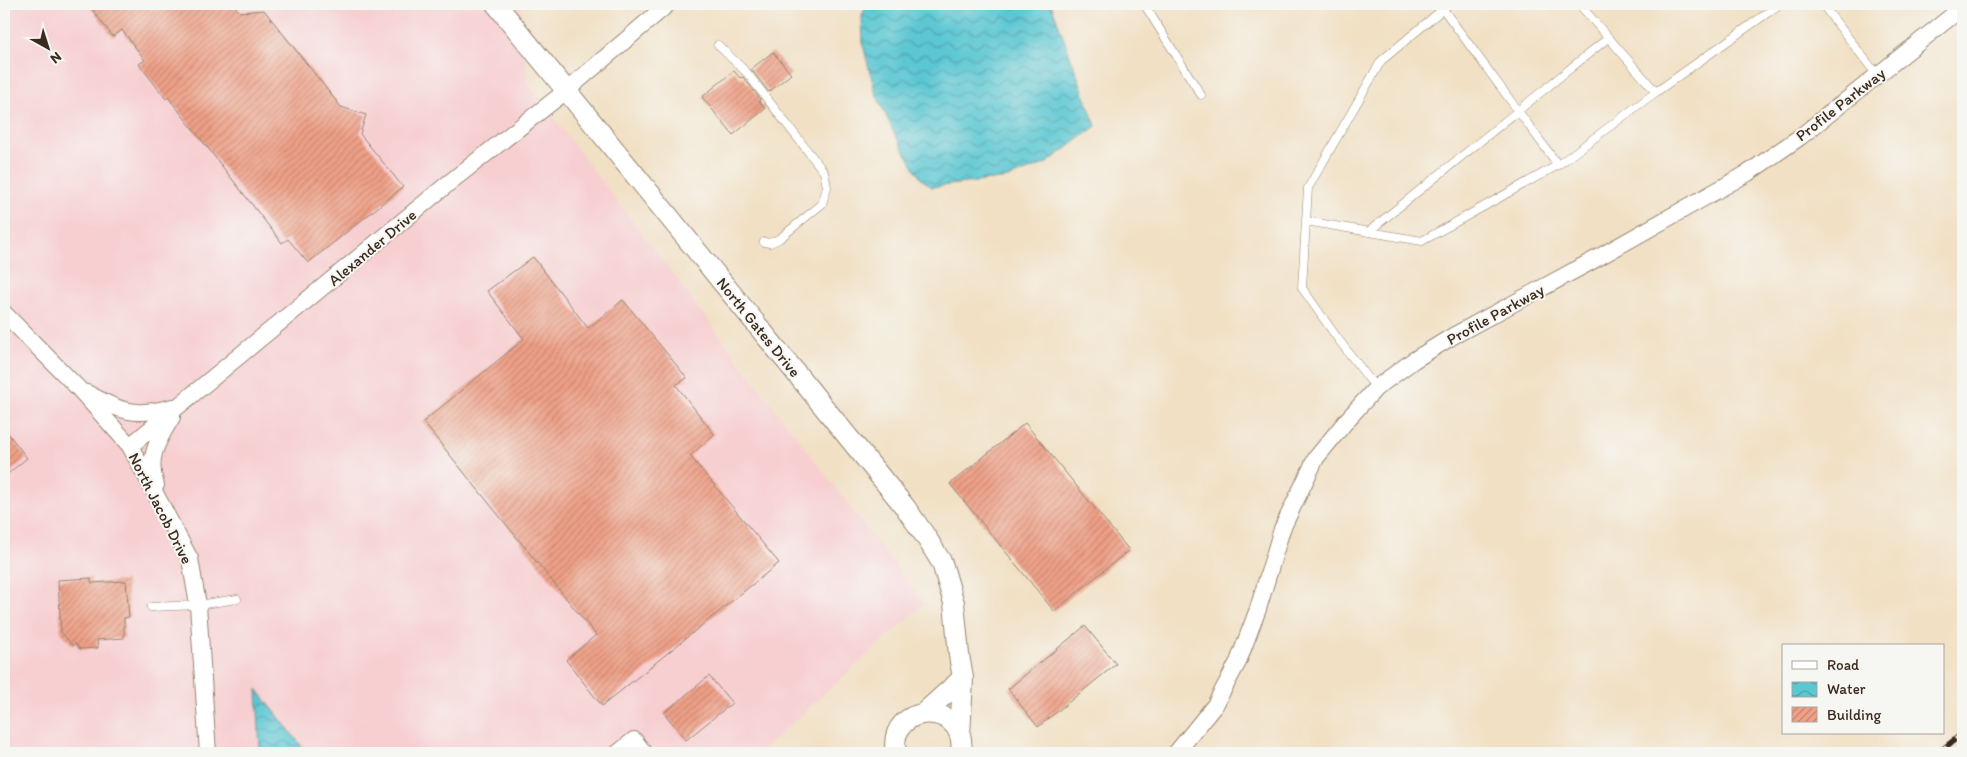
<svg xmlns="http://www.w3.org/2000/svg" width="1967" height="757" font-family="Itim,sans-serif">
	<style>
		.built { fill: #f7cfd1 }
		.water { fill: url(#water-waves); stroke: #4b7878 }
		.building { fill: url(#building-hatch) }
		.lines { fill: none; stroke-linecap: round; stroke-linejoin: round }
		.service-casing { stroke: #968571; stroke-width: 9 }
		.minor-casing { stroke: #968571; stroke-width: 18 }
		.tertiary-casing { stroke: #968571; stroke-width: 22 }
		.service { stroke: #fff; stroke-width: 8 }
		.minor { stroke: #fff; stroke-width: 16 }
		.tertiary { stroke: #fff; stroke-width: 20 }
		.rail-casing { stroke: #3b2a1e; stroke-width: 5.5 }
		.rail { stroke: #f6f6f2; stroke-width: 4; stroke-dasharray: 11; stroke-linecap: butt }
		.labels { text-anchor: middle; stroke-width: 4; stroke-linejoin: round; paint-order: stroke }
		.street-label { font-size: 16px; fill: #3b2a1e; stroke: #f6f6f2 }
	</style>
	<defs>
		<pattern id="water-waves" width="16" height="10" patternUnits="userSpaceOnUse" patternTransform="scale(1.25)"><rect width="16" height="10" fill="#5bc7d3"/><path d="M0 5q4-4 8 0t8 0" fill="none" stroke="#4ca2ab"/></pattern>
		<pattern id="building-hatch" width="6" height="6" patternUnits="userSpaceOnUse" patternTransform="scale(1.25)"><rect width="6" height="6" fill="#efa087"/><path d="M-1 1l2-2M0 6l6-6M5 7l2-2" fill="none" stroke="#c3836e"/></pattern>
	</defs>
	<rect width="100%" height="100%" fill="#f6f6f2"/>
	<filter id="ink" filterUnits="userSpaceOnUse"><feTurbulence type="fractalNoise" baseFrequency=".02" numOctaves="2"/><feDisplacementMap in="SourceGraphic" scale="10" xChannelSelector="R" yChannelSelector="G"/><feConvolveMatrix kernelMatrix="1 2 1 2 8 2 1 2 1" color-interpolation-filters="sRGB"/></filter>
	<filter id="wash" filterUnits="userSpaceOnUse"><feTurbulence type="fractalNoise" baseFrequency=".0096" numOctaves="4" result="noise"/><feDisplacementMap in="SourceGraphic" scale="20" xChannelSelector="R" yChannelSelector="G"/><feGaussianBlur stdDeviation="1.12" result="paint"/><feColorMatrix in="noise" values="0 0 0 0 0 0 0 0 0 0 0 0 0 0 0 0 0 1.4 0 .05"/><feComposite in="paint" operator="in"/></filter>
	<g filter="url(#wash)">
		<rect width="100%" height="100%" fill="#f1e0c4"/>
		<!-- built -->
		<path class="built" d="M4,4H520L527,83L924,604L759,753H4Z"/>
		<!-- water -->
		<path class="water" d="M867,4H1051L1096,126L1047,163L1008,178L932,187L921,179L893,131L875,91L863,45L862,16Z
			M257,689L307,753H260Z"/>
		<g id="blocks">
			<!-- building -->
			<path class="building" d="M88,4H233L240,12L264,10L341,107L366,115L360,134L403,187L308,263L288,239L282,243L168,97L166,99L139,64L145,60L122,30L113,37Z
				M773,52L791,74L769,92L751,69Z
				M734,71L740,78L743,77L760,99L759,101L765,109L733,135L702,97Z
				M533,257L588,328L623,300L687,378L676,385L714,434L690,456L779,563L602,706L566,660L596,635L423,422L524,339L487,291Z
				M1025,423L1129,550L1054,611L950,484Z
				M4,428L27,458L4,477Z
				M91,578V583L126,581L129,617L124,618V638L97,640L98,648L80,649L75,643L73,646L61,632L58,580Z
				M1085,626L1116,664L1038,727L1008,689Z
				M709,676L732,703L686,740L664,713Z"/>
		</g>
	</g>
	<g filter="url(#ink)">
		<use href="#blocks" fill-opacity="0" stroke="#968571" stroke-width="1"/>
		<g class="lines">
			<defs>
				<path id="service" d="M1144,4L1201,95
					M1579,4L1656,92
					M1822,4L1877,75
					M1443,9L1558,165
					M718,45L747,73L824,172L827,187L822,204L779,239L770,243L764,242
					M1306,221L1422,241L1558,165L1656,92L1780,4
					M1368,232L1608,38
					M1376,388L1338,339L1302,288L1308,188L1381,61L1449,4
					M151,607L198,605L237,599"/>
				<path id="minor" d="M4,313L79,389L130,446L190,559L198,605L208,753
					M87,393C121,411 134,418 173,407
					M130,446L450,182L566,91L668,4
					M156,485C146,458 158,440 172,417
					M618,753L634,740L644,753
					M1176,753L1215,705L1238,662L1258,609L1282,529L1316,458L1347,420L1376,388L1414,360L1453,336L1592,261L1748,173L1800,137L1963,7"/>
				<path id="tertiary" d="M496,4L905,507L926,537L942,563L954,603L959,655L963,678L960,736
					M924,713L963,678
					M896,753C886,701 969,700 961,753"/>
			</defs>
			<!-- service casing -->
			<use href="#service" class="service-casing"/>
			<!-- minor casing -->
			<use href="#minor" class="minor-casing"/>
			<!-- tertiary casing -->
			<use href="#tertiary" class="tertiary-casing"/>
			<!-- service -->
			<use href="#service" class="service"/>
			<!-- minor -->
			<use href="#minor" class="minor"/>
			<!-- tertiary -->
			<use href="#tertiary" class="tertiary"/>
			<defs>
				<path id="rail" d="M1938,753L1963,733"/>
			</defs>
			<!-- rail casing -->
			<use href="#rail" class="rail-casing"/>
			<!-- rail -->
			<use href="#rail" class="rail"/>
		</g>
	</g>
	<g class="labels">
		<!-- street labels -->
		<g class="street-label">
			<text transform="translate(1840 104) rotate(-38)" y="6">Profile Parkway</text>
			<text transform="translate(372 247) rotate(-40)" y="6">Alexander Drive</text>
			<text transform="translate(1495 314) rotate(-29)" y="6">Profile Parkway</text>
			<text transform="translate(759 327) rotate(51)" y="6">North Gates Drive</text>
			<text transform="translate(161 508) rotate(63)" y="6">North Jacob Drive</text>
		</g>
	</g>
	<!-- margin -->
	<rect width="1967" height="757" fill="none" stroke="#f6f6f2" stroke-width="20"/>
	<!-- legend -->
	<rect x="1782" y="644" width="162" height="90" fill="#f6f6f2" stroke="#aba49d"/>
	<rect x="1792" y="661" width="25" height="8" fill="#ffffff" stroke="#aba49d"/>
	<text x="1827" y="670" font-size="15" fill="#3b2a1e">Road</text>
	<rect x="1792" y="682" width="25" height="15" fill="url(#water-waves)" stroke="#aba49d"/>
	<text x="1827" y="694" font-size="15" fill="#3b2a1e">Water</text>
	<rect x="1792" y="707" width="25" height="15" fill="url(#building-hatch)" stroke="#aba49d"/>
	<text x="1827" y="720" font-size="15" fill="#3b2a1e">Building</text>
	<!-- north arrow -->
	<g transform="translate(48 48) rotate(141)" stroke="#f6f6f2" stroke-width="4" paint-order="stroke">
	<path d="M0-4L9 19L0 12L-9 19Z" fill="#3b2a1e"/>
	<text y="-8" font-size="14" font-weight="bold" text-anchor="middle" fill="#3b2a1e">N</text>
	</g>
</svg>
